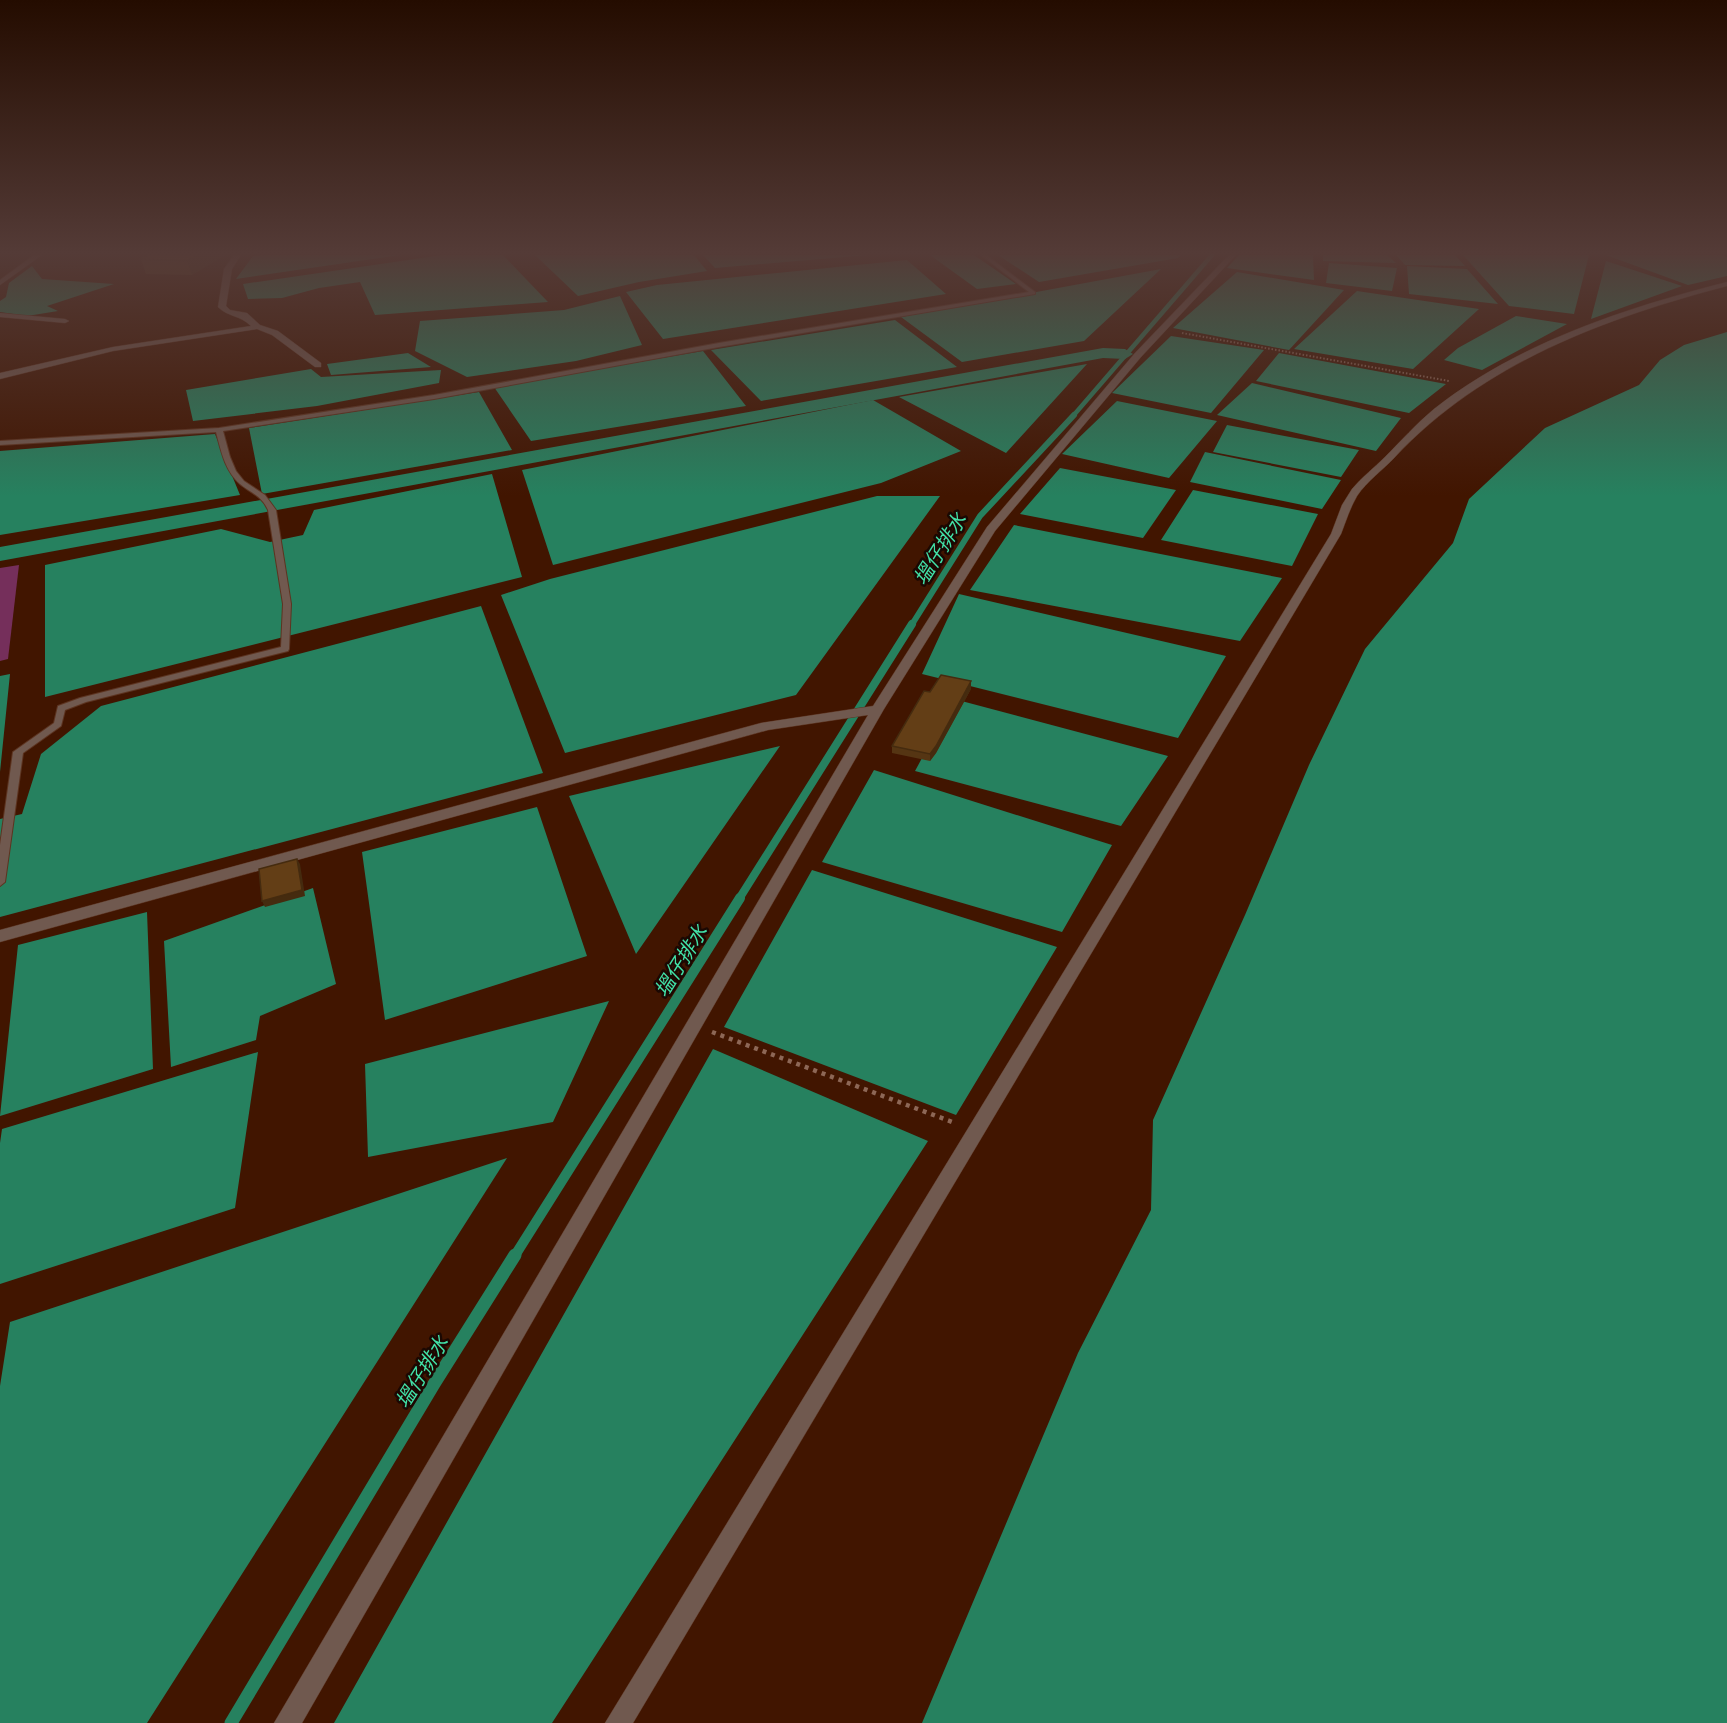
<svg xmlns="http://www.w3.org/2000/svg" width="1727" height="1723" font-family="Roboto,'Noto Sans TC',sans-serif">
	<style>
		.green { fill: #752f5b }
		.water { fill: #26815f }
		.lines { fill: none; stroke-linecap: round; stroke-linejoin: round }
		.stream-far4 { stroke: #26815f; stroke-width: 4.5 }
		.stream-far3 { stroke: #26815f; stroke-width: 6 }
		.stream-far2 { stroke: #26815f; stroke-width: 8 }
		.stream-far1 { stroke: #26815f; stroke-width: 10 }
		.stream { stroke: #26815f; stroke-width: 13 }
		.canal { fill: #26815f; fill-rule: evenodd }
		.service-casing { stroke: #5d3420; stroke-width: 2 }
		.minor-casing { stroke: #5d3420; stroke-width: 1 }
		.path-far1 { stroke: #8d6756; stroke-width: 2; stroke-dasharray: 1.5 2; stroke-linecap: butt }
		.path { stroke: #8d6756; stroke-width: 4.5; stroke-dasharray: 4 5; stroke-linecap: butt }
		.service { fill: #70594f; fill-rule: evenodd }
		.minor { fill: #70594f; fill-rule: evenodd }
		.wall { fill: #553513 }
		.shaded-wall { fill: #452b0f }
		.building { fill: #633e16; stroke: #452b0f; stroke-width: 1.5 }
		.labels { text-anchor: middle; stroke-width: 5; stroke-linejoin: round; paint-order: stroke }
		.water-label { font-size: 20px; font-style: italic; fill: #42e1a7; stroke: #1b0802 }
	</style>
	<rect width="100%" height="100%" fill="#411500"/>
	<!-- green -->
	<path class="green" d="M19,565L8,659L0,661V568Z"/>
	<!-- water -->
	<path class="water" d="M262,255H400L236,279L253,256Z
		M442,255H503L548,302L375,315L360,282L319,288L282,298L248,299L243,284Z
		M535,255H694L707,271L639,282L578,296Z
		M703,255H868L715,268Z
		M930,255H974L1016,284L977,289Z
		M998,255H1181L1178,258L1039,282Z
		M1239,255H1313L1314,280L1227,268Z
		M1323,255H1387L1396,263L1323,261Z
		M1396,255H1455L1465,266L1405,265Z
		M1463,255H1589L1574,314L1509,306Z
		M1606,255H1722L1727,257V276L1688,285Z
		M907,260L946,294L663,339L626,292L657,285Z
		M1606,261L1682,286L1591,319Z
		M1329,263L1397,268L1392,291L1326,283Z
		M32,266L42,279L114,284L47,306L58,311L27,316L0,312V301L6,297L9,283Z
		M1407,266L1467,269L1498,304L1409,294Z
		M1161,269L1084,341L962,362L901,317Z
		M1237,272L1344,290L1289,350L1173,328Z
		M1357,291L1479,309L1413,369L1294,349Z
		M620,296L642,345L576,361L467,377L415,351L420,321L564,310Z
		M1516,316L1567,324L1482,370L1444,360L1458,348Z
		M895,320L957,367L761,401L711,350Z
		M1727,332V1723H922L1078,1353L1151,1210L1153,1120L1245,915L1309,765L1365,649L1453,543L1469,499L1545,428L1639,385L1660,360L1684,345Z
		M1171,336L1264,350L1211,413L1112,393Z
		M703,351L746,406L531,441L494,387Z
		M408,353L431,367L331,375L327,364Z
		M1279,353L1446,384L1409,413L1256,381Z
		M1087,364L1006,453L899,397Z
		M311,369L321,377L441,370L439,383L317,406L193,421L186,390Z
		M1252,383L1401,418L1376,451L1217,415Z
		M479,392L512,450L262,494L249,428Z
		M873,400L961,451L881,483L553,565L522,470Z
		M1117,401L1217,421L1169,478L1062,454Z
		M1227,425L1359,450L1341,477L1213,452Z
		M215,434L240,495L0,535V451Z
		M1205,452L1341,480L1322,509L1190,482Z
		M1060,468L1176,490L1143,538L1020,514Z
		M492,474L522,577L45,697V565L221,529L270,542L303,535L314,510Z
		M1193,490L1318,514L1292,566L1161,540Z
		M877,496H940L796,695L565,753L501,595L550,579Z
		M1014,525L1282,578L1240,641L970,590Z
		M959,594L1226,656L1178,738L922,674Z
		M481,606L543,773L0,917V819L22,814L41,754L101,706Z
		M10,674L0,772V676Z
		M954,699L1168,756L1121,826L915,771Z
		M780,746L636,954L569,796Z
		M874,770L1112,845L1062,932L822,862Z
		M537,807L587,956L385,1020L362,852Z
		M812,870L1057,947L956,1115L724,1027Z
		M313,888L336,984L260,1016L256,1040L171,1067L164,941Z
		M147,912L153,1069L0,1116L18,945Z
		M609,1001L553,1122L368,1157L365,1064Z
		M713,1049L928,1141L552,1723H334Z
		M258,1052L235,1208L0,1284V1143L2,1129Z
		M507,1158L147,1723H0V1386L10,1322Z"/>
	<g class="lines">
		<!-- stream-far4 -->
		<path class="stream-far4" d="M1073,416L1212,255"/>
		<!-- stream-far3 -->
		<path class="stream-far3" d="M911,626L980,516L1074,415"/>
		<!-- stream-far2 -->
		<path class="stream-far2" d="M739,899L912,624"/>
		<!-- stream-far1 -->
		<path class="stream-far1" d="M514,1257L740,898"/>
		<!-- stream -->
		<path class="stream" d="M231,1723L434,1384L515,1255"/>
		<!-- canal -->
		<path class="canal" d="M1103,348L1125,349L1133,354L1125,359L1103,358L0,561V547Z"/>
		<defs>
			<path id="service" d="M981,255H986L1035,292V294L719,347L434,399L223,431L230,457L236,471L244,481L265,495L276,510L291,604L289,649L288,651L86,702L65,710L61,726L23,753L5,882L0,886V845L13,752L54,723L58,706L80,698L281,647L283,604L268,510C262,496 251,493 240,484C225,471 221,451 216,432L0,445V441L219,428L434,395L719,343L1029,292Z"/>
			<path id="minor" d="M34,255H42L0,285V280Z
				M234,255H241L232,269L226,306L230,310L247,313L260,325L278,331L321,363V367H315L272,335L257,329L113,351L0,379V373L113,347L251,326C240,315 228,317 218,307L224,269Z
				M1229,255H1236L1141,357L995,531L884,709L302,1723H274L868,715L768,730L0,942V930L761,723L873,706L987,527L1135,353Z
				M1727,282V286C1605,318 1483,363 1395,457C1383,470 1367,481 1357,496C1350,508 1346,521 1341,534L633,1723H605L1331,534L1342,505L1352,489C1362,477 1374,468 1385,457C1401,441 1416,424 1434,409C1518,343 1625,308 1727,282Z
				M0,313L65,319L69,321L65,323L0,317Z"/>
		</defs>
		<!-- service casing -->
		<use href="#service" class="service-casing"/>
		<!-- minor casing -->
		<use href="#minor" class="minor-casing"/>
		<!-- path-far1 -->
		<path class="path-far1" d="M1182,333L1449,381"/>
		<!-- path -->
		<path class="path" d="M712,1032L955,1123"/>
		<!-- service -->
		<use href="#service" class="service"/>
		<!-- minor -->
		<use href="#minor" class="minor"/>
	</g>
	<!-- wall -->
	<path class="wall" d="M225,255L192,275L146,274L141,259Z
		M971,689L936,753L930,761L892,753V746L930,692Z"/>
	<!-- shaded-wall -->
	<path class="shaded-wall" d="M197,255H225L192,275L187,261Z
		M971,681V689L936,753L930,761V754Z
		M297,859L300,864L305,896L265,907L262,901Z"/>
	<!-- building -->
	<path class="building" d="M148,255H197L187,261L141,259Z
		M941,675L971,681L936,746L930,754L892,746L924,691L930,692Z
		M297,859L302,890L262,901L259,869Z"/>
	<!-- sky -->
	<linearGradient id="sky" x2="0" y2="1"><stop stop-color="#240c00"/><stop offset="0.51" stop-color="#543b37"/><stop offset="1" stop-color="#543b37" stop-opacity="0"/></linearGradient>
	<rect width="1727" height="496" fill="url(#sky)"/>
	<g class="labels">
		<!-- water labels -->
		<g class="water-label">
			<text transform="translate(940 549) rotate(-58)" y="7">塭仔排水</text>
			<text transform="translate(681 961) rotate(-58)" y="7">塭仔排水</text>
			<text transform="translate(422 1372) rotate(-58)" y="7">塭仔排水</text>
		</g>
	</g>
</svg>
